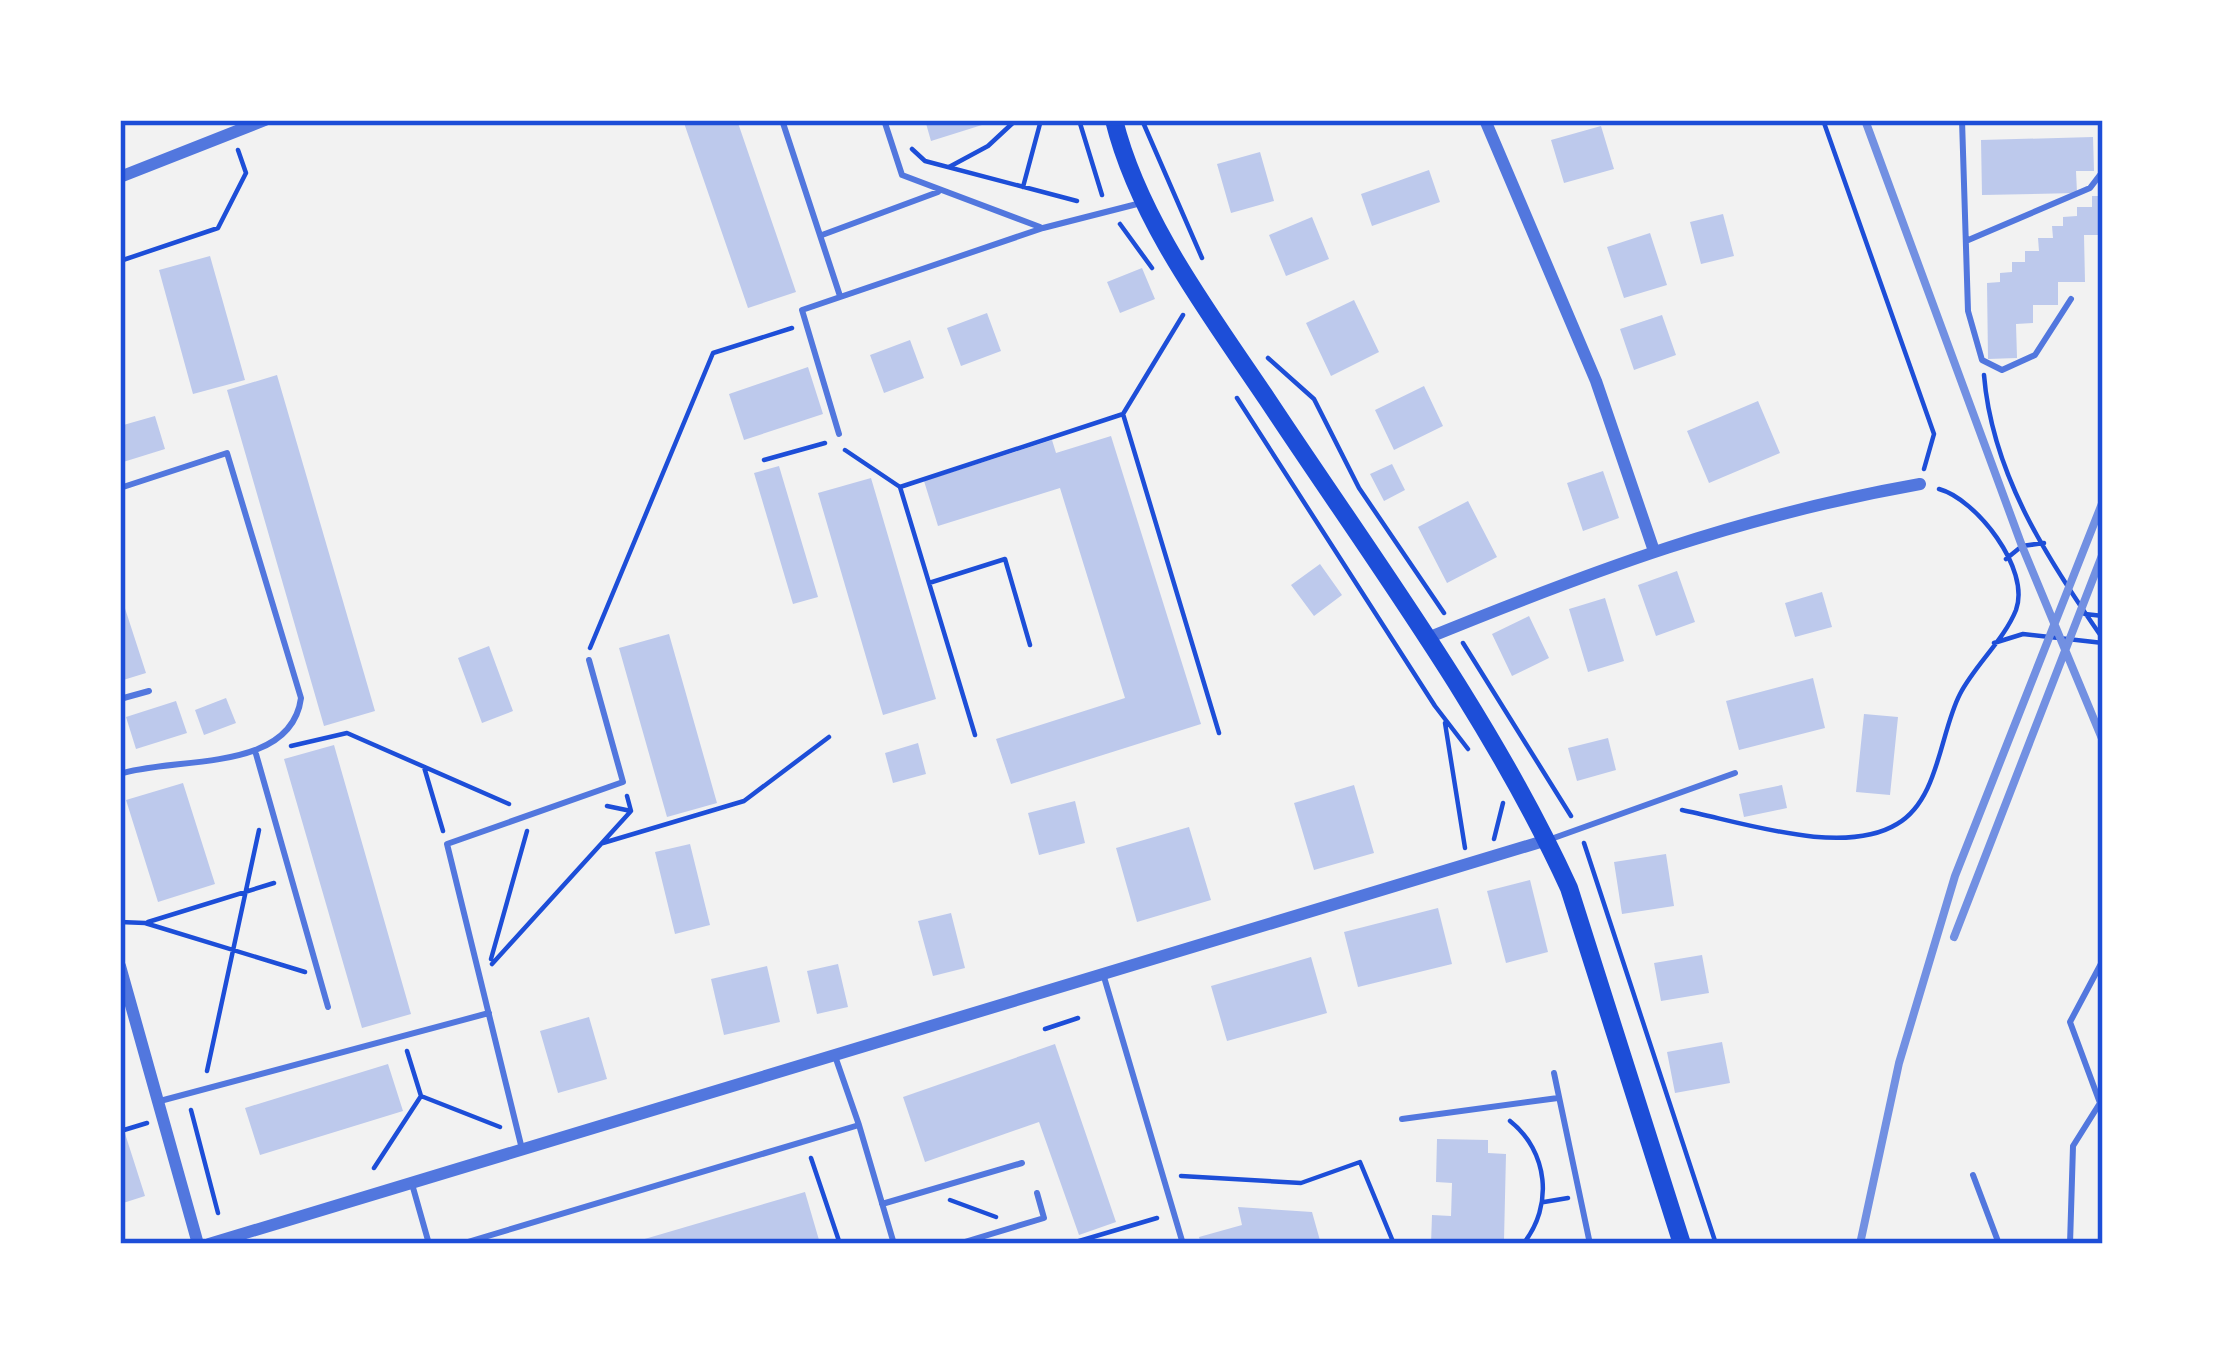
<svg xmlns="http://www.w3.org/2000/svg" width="2223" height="1364" font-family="'Nunito Sans',sans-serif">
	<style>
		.building { fill: #bdc9ec }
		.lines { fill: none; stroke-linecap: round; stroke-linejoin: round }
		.path { stroke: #1d4ed8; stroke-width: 4.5 }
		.service { stroke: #5277de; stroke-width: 6 }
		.minor { stroke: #5277de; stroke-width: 12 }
		.secondary { stroke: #1d4ed8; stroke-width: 18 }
		.rail { stroke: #7290e2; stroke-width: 8 }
		.neatline { fill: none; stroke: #1d4ed8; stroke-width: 4.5 }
	</style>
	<rect width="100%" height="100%" fill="#f2f2f2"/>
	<!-- building -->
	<path class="building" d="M692,120H737L796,292L748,308L684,123Z
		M925,120H980L982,125L931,141Z
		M1601,126L1614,169L1564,183L1551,140Z
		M2093,137L2094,171H2076L2077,193L1982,195L1981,140Z
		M1260,152L1274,201L1231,213L1217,164Z
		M1429,170L1440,202L1372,226L1361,194Z
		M2092,196H2103V208L2099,235H2084L2085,282H2058V305H2033V323L2016,324L2017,358L1988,359L1987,283L2000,282V273L2012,272V262H2025V251H2039L2038,238H2053L2052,226H2063V217L2077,216V207H2092Z
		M1723,214L1734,256L1701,264L1690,222Z
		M1312,217L1329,259L1286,276L1269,235Z
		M1650,233L1667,285L1624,298L1607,247Z
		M210,256L245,380L193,394L159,270Z
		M1142,268L1155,299L1120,313L1107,282Z
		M1354,300L1379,352L1331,376L1306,323Z
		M987,313L1001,351L961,366L947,328Z
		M1662,315L1676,355L1634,370L1620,329Z
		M910,340L924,378L884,393L870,355Z
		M808,367L823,414L744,440L729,394Z
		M277,375L375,711L324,726L227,390Z
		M1424,386L1443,426L1394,450L1375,410Z
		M1758,401L1780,453L1709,483L1687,431Z
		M155,416L165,449L120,463V426Z
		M1111,436L1201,724L1011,784L996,739L1125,698L1060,488L938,526L924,481L1052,440L1056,453Z
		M1392,464L1405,490L1384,501L1370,474Z
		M779,466L818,597L793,604L754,473Z
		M1603,471L1619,518L1583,531L1567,483Z
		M871,478L936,699L883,715L818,493Z
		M1468,501L1497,557L1447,583L1418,527Z
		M1320,564L1342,595L1314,616L1291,585Z
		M1677,571L1695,622L1656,636L1638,585Z
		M1822,592L1832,627L1795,637L1785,603Z
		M120,593L146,673L120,681Z
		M1605,598L1624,661L1588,672L1569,609Z
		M1529,616L1549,658L1512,676L1492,634Z
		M669,634L717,803L667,817L619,648Z
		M489,646L513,711L482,723L458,658Z
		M1813,678L1825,728L1739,750L1726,701Z
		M226,698L236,723L204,735L195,710Z
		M176,701L187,733L136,749L126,717Z
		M1864,714L1898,717L1890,795L1856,792Z
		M1608,738L1616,770L1577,781L1568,748Z
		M918,743L926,774L893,783L885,753Z
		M334,745L411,1014L362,1028L284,759Z
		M183,783L215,884L158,902L126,800Z
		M1354,785L1374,853L1314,870L1294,803Z
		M1782,785L1787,808L1744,817L1739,794Z
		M1075,801L1085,843L1039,855L1028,813Z
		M1189,827L1211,900L1137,922L1116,848Z
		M690,844L710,925L675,934L655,852Z
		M1666,854L1674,906L1622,914L1614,862Z
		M1530,880L1548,952L1506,963L1487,891Z
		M1438,908L1452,964L1358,987L1344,932Z
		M951,913L965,968L933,976L918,921Z
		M1702,955L1709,993L1661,1001L1654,963Z
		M1311,957L1327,1013L1227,1041L1211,986Z
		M838,964L848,1007L817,1014L807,971Z
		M767,966L780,1022L724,1035L711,979Z
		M589,1017L607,1079L558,1093L540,1031Z
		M1722,1042L1730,1083L1675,1093L1667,1052Z
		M1055,1044L1116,1222L1079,1235L1039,1122L925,1162L903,1097Z
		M388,1064L403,1111L260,1155L245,1108Z
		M121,1121L145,1196L120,1204V1122Z
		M1437,1139L1488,1140V1153L1506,1154L1504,1240L1431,1244L1432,1215L1451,1216L1452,1183L1436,1182Z
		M805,1192L819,1240L631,1244V1243Z
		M1238,1207L1312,1212L1321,1244H1201L1199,1237L1242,1225Z"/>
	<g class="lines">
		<!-- path -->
		<path class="path" d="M1079,120L1102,195
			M1142,120L1202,258
			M1823,120L1934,434L1924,469
			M912,149L925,161L1077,201
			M949,167L988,146L1016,120
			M1023,187L1041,120
			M1120,224L1152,268
			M120,261L218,228L246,173L238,150
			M1268,358L1314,399L1359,488L1444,613
			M1984,375C1992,474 2048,560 2103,639
			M1237,398L1435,706L1468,749
			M1123,414L1219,733
			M845,450L900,487
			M764,460L825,443
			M2006,559L2022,546L2044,543
			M929,583L1005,559L1030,645
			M2085,614L2103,616
			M1463,643L1571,816
			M1994,643L2023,634L2103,643
			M590,648L713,353L792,328
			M1445,723L1465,848
			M975,735L900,487L1123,414L1183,315
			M291,746L347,733L509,804
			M424,767L443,831
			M607,806L631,811
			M1682,810C1742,822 1843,857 1897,824C1939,800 1940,732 1960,694C1975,665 2004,640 2016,610C2031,569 1976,499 1939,489
			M1494,839L1503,803
			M603,843L744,801L829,737
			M1584,843L1716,1244
			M120,922L145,923L305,972
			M148,922L274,883
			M491,959L527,831
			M492,964L631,811L627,796
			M1045,1029L1078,1018
			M207,1071L259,830
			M421,1096L500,1127
			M191,1110L218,1213
			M1510,1121C1548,1151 1554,1206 1523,1244
			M124,1130L147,1123
			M811,1158L840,1244
			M374,1168L421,1096L407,1051
			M1181,1176L1301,1183L1360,1162L1394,1244
			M950,1200L996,1217
			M1544,1202L1568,1198
			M1069,1244L1157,1218"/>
		<!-- service -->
		<path class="service" d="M782,120L840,296
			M884,120L902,175L1040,227
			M1962,120L1968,311L1982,360L2002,370L2035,355L2071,299
			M1963,122L2056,120
			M822,235L938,192
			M1966,241L2090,188L2103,171
			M839,434L802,310L1043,228L1141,203
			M120,488L227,453L301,698C291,774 173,756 120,774
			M120,699L149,691
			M256,754L328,1007
			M1551,839L1735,773
			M1104,977L1183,1244
			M1554,1073L1590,1244
			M160,1101L489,1013
			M1402,1119L1558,1098
			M859,1125L894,1244
			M522,1149L447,844L623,782L589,660
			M1973,1175L1999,1244
			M412,1184L429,1244
			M882,1204L1022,1163
			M461,1244L859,1125L835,1056
			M958,1244L1044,1218L1037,1193
			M2070,1244L2073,1146L2100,1103L2070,1022L2103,960"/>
		<!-- minor -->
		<path class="minor" d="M1485,120L1596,381L1653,548
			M120,177L265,120
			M1425,639C1594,570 1739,516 1920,484
			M120,966L198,1244
			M209,1244L1547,840"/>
		<!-- secondary -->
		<path class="secondary" d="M1114,120C1139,221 1210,314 1267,399C1372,558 1490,715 1569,888L1682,1244"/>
		<!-- rail -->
		<path class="rail" d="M1865,120L2022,546L2103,741
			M1954,937L2103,553
			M1860,1244L1899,1063L1955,876L2103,501"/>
	</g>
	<!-- border -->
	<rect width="2223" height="1364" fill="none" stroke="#ffffff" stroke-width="246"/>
	<rect x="123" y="123" width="1977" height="1118" class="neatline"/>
</svg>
